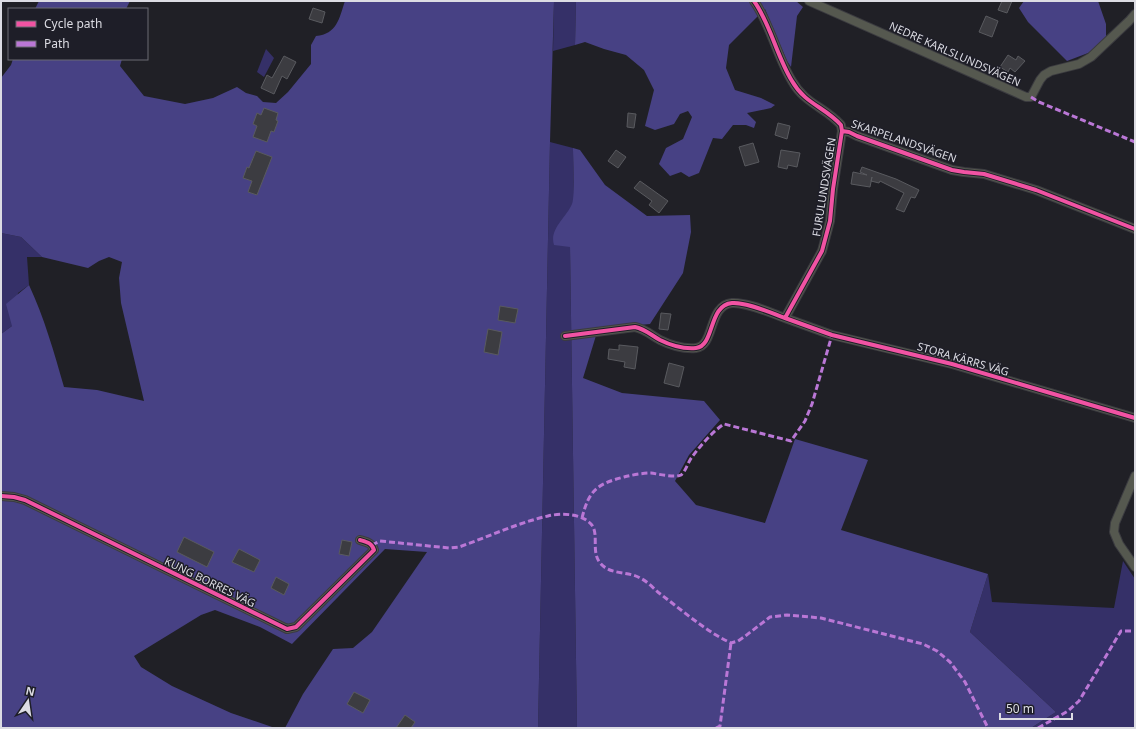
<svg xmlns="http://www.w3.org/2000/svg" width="1136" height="729" font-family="'Noto Sans',sans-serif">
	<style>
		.green { fill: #353068 }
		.forest { fill: #474184 }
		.building { fill: #3c3c41; stroke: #595a5f }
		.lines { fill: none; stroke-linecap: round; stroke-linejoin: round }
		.minor-casing { stroke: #3b3b40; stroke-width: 10 }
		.minor { stroke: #55584f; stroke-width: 8 }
		.quiet { stroke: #ba77d6; stroke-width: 3; stroke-dasharray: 6 3; stroke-linecap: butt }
		.cycleway-casing { stroke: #1e1e28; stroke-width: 6 }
		.cycleway { stroke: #f153a3; stroke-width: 4 }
		.labels { text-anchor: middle; stroke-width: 3; stroke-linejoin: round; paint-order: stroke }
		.street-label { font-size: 11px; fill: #dcdce3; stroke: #1e1e28 }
	</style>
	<rect width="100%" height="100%" fill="#202026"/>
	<!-- green -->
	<path class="green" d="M554,1H576L575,45L553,51Z
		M266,49L274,58L264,77L257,72Z
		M550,142L573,148L574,202L570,247L577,728H538Z
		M1,233L21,237L42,257H27L29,285L18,293L12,326L1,334Z
		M1123,561L1135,579V728H1031L1056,712L970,632L988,574L992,602L1114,608Z"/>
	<!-- forest -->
	<path class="forest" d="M39,1H130L126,9H35Z
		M345,1H554L550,142L538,728H285L303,694L333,649L353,648L372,632L427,552L385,549L292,644L260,627L215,610L201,615L134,656L141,667L172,686L231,713L275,728H1V334L12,326L6,304L29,285C44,317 54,352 64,387L97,390L144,401L121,303L119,278L122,262L109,257L99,261L88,268L42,257L21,237L1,233V78L11,65L13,59H122L120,66L144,96L185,104L213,98L237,87L246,93L257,96L263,102L276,103L288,92L311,64V45L316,36C337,34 339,19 345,1Z
		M576,1H796L803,7L797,16L791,67L787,61L765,9L729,45L726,68L735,90L761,98L775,105L771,108L747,113L756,122L754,128L746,125H733L722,139L713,138L699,173L689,177L681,172L670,176L659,164L666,148L683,139L692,117L688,111L680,114L674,124L655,130L645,126L654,90L644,70L626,55L604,49L585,42L575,45Z
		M1024,1H1098L1106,24V39L1096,50L1067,61L1028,22L1019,8Z
		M573,148L580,150L605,185L647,216L690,215L691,232L683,273L650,324L598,329L583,378L622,393L704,401L720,420L689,455L675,481L696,505L765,523L795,439L868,460L841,530L988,574L970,632L1056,712L1031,728H577L570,247L554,245C549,229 566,218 572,204C575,198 573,158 573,148Z"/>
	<!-- building -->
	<path class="building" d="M1002,1H1012L1007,13L998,10Z
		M313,8L325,12L322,23L309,19Z
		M986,16L998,21L992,37L979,32Z
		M1008,55L1016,60L1018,56L1025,61L1015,72L1010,68L1008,72L1000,67Z
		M284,56L296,62L287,79L282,76L274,94L261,88L267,75L272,78Z
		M264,108L278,113L276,120L278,121L274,132L271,131L267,142L253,137L257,126L253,124L257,113L261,115Z
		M628,113L636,114L634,128L627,127Z
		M778,123L790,126L787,139L775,135Z
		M753,143L759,162L745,166L739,147Z
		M616,150L626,157L618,168L608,161Z
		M781,150L800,153L797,167L788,165L787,169L778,167Z
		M256,151L272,157L257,195L248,192L252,181L243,178L247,167L249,168Z
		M862,167L896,179L919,190L915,198L911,197L904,212L896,209L904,193L880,181L879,183L871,181L872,177L870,187L851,184L853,172L867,175L860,172Z
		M640,181L668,201L659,213L649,205L652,201L634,188Z
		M500,306L518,309L515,323L498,320Z
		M661,313L671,314L668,330L659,329Z
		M488,329L502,332L498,355L484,352Z
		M619,345L638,347L635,369L624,367L625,362L608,359L609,349L619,350Z
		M669,363L684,367L679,387L664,383Z
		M184,537L214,552L207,567L177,552Z
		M342,540L352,542L349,556L339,554Z
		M239,549L260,560L254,572L232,562Z
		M276,577L289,584L284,595L271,588Z
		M354,692L370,700L363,713L347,704Z
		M405,715L415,722L411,728H396Z"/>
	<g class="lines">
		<defs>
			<path id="minor" d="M754,1C770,23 777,57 792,81C805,104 825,107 841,125L842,131L849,132L857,136L952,170L964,172L984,174L1036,190L1135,229
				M809,1L1026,97H1031L1040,80L1044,75L1051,71L1079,64L1091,57L1129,21L1135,14
				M785,318L832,335L952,364L1135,418
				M565,336L635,327C645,329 651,335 660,340C670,345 684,349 696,348C715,346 708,305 732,303C747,302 771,313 785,318L822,251L830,221L833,189L842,131
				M1135,476L1115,523L1114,532L1119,544L1135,567
				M1,496L14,497L25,500L287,629L296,627L299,624L374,550C372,543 367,542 360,540"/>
		</defs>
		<!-- minor casing -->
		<use href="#minor" class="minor-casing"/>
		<!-- minor -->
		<use href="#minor" class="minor"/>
		<!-- quiet -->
		<path class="quiet" d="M1031,97L1039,102L1135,142
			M582,518C589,490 597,484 624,477C632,475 642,473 651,473C658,474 675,478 681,475C686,471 688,462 692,457C701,445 712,432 724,424L791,441L805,421L812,404L832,335
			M372,545L380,541L449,548L459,547C488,537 517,523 548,516C560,513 581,513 591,524C600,534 590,552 601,564C611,575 628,571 640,578C647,581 653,588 659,593C682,610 705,631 731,643L738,641L744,637L770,617L787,615L821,618L923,644L937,651L950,662L965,682L988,728
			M716,728L720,726L731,643
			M1038,728L1068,711L1079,701L1121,631H1135"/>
		<defs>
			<path id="cycleway" d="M754,1C770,23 777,57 792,81C805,104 825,107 841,125L842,131L849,132L857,136L952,170L964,172L984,174L1036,190L1135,229
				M785,318L832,335L952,364L1135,418
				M565,336L635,327C645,329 651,335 660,340C670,345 684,349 696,348C715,346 708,305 732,303C747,302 771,313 785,318L822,251L830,221L833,189L842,131
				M1,496L14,497L25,500L287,629L296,627L299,624L374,550C372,543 367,542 360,540"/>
		</defs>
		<!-- cycleway casing -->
		<use href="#cycleway" class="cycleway-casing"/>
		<!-- cycleway -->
		<use href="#cycleway" class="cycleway"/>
	</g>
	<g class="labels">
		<!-- street labels -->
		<g class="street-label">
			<text transform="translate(955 54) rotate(24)" y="4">NEDRE KARLSLUNDSVÄGEN</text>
			<text transform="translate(904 141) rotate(19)" y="4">SKARPELANDSVÄGEN</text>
			<text transform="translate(824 187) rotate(-81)" y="4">FURULUNDSVÄGEN</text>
			<text transform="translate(963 359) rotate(16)" y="4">STORA KÄRRS VÄG</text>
			<text transform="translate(210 582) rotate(26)" y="4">KUNG BORRES VÄG</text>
		</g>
	</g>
	<!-- border -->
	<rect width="1136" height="729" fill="none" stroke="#dcdce3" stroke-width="4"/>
	<!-- legend -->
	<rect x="8" y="8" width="140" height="52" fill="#1e1e28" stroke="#6a6a73"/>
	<rect x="16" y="21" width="20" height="6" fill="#f153a3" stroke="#6a6a73"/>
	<text x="44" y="28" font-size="12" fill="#dcdce3">Cycle path</text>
	<rect x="16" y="41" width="20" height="6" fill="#ba77d6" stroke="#6a6a73"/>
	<text x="44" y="48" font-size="12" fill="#dcdce3">Path</text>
	<!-- north arrow -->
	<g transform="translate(28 701) rotate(13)" stroke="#1e1e28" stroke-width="3" paint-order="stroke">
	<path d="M0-3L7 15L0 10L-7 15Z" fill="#dcdce3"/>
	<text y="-6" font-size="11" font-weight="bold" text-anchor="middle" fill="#dcdce3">N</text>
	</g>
	<!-- scale -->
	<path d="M1000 713v6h72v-6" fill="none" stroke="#dcdce3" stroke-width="2"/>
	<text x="1006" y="713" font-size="12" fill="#dcdce3" stroke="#1e1e28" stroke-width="3" paint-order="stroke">50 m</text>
</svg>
